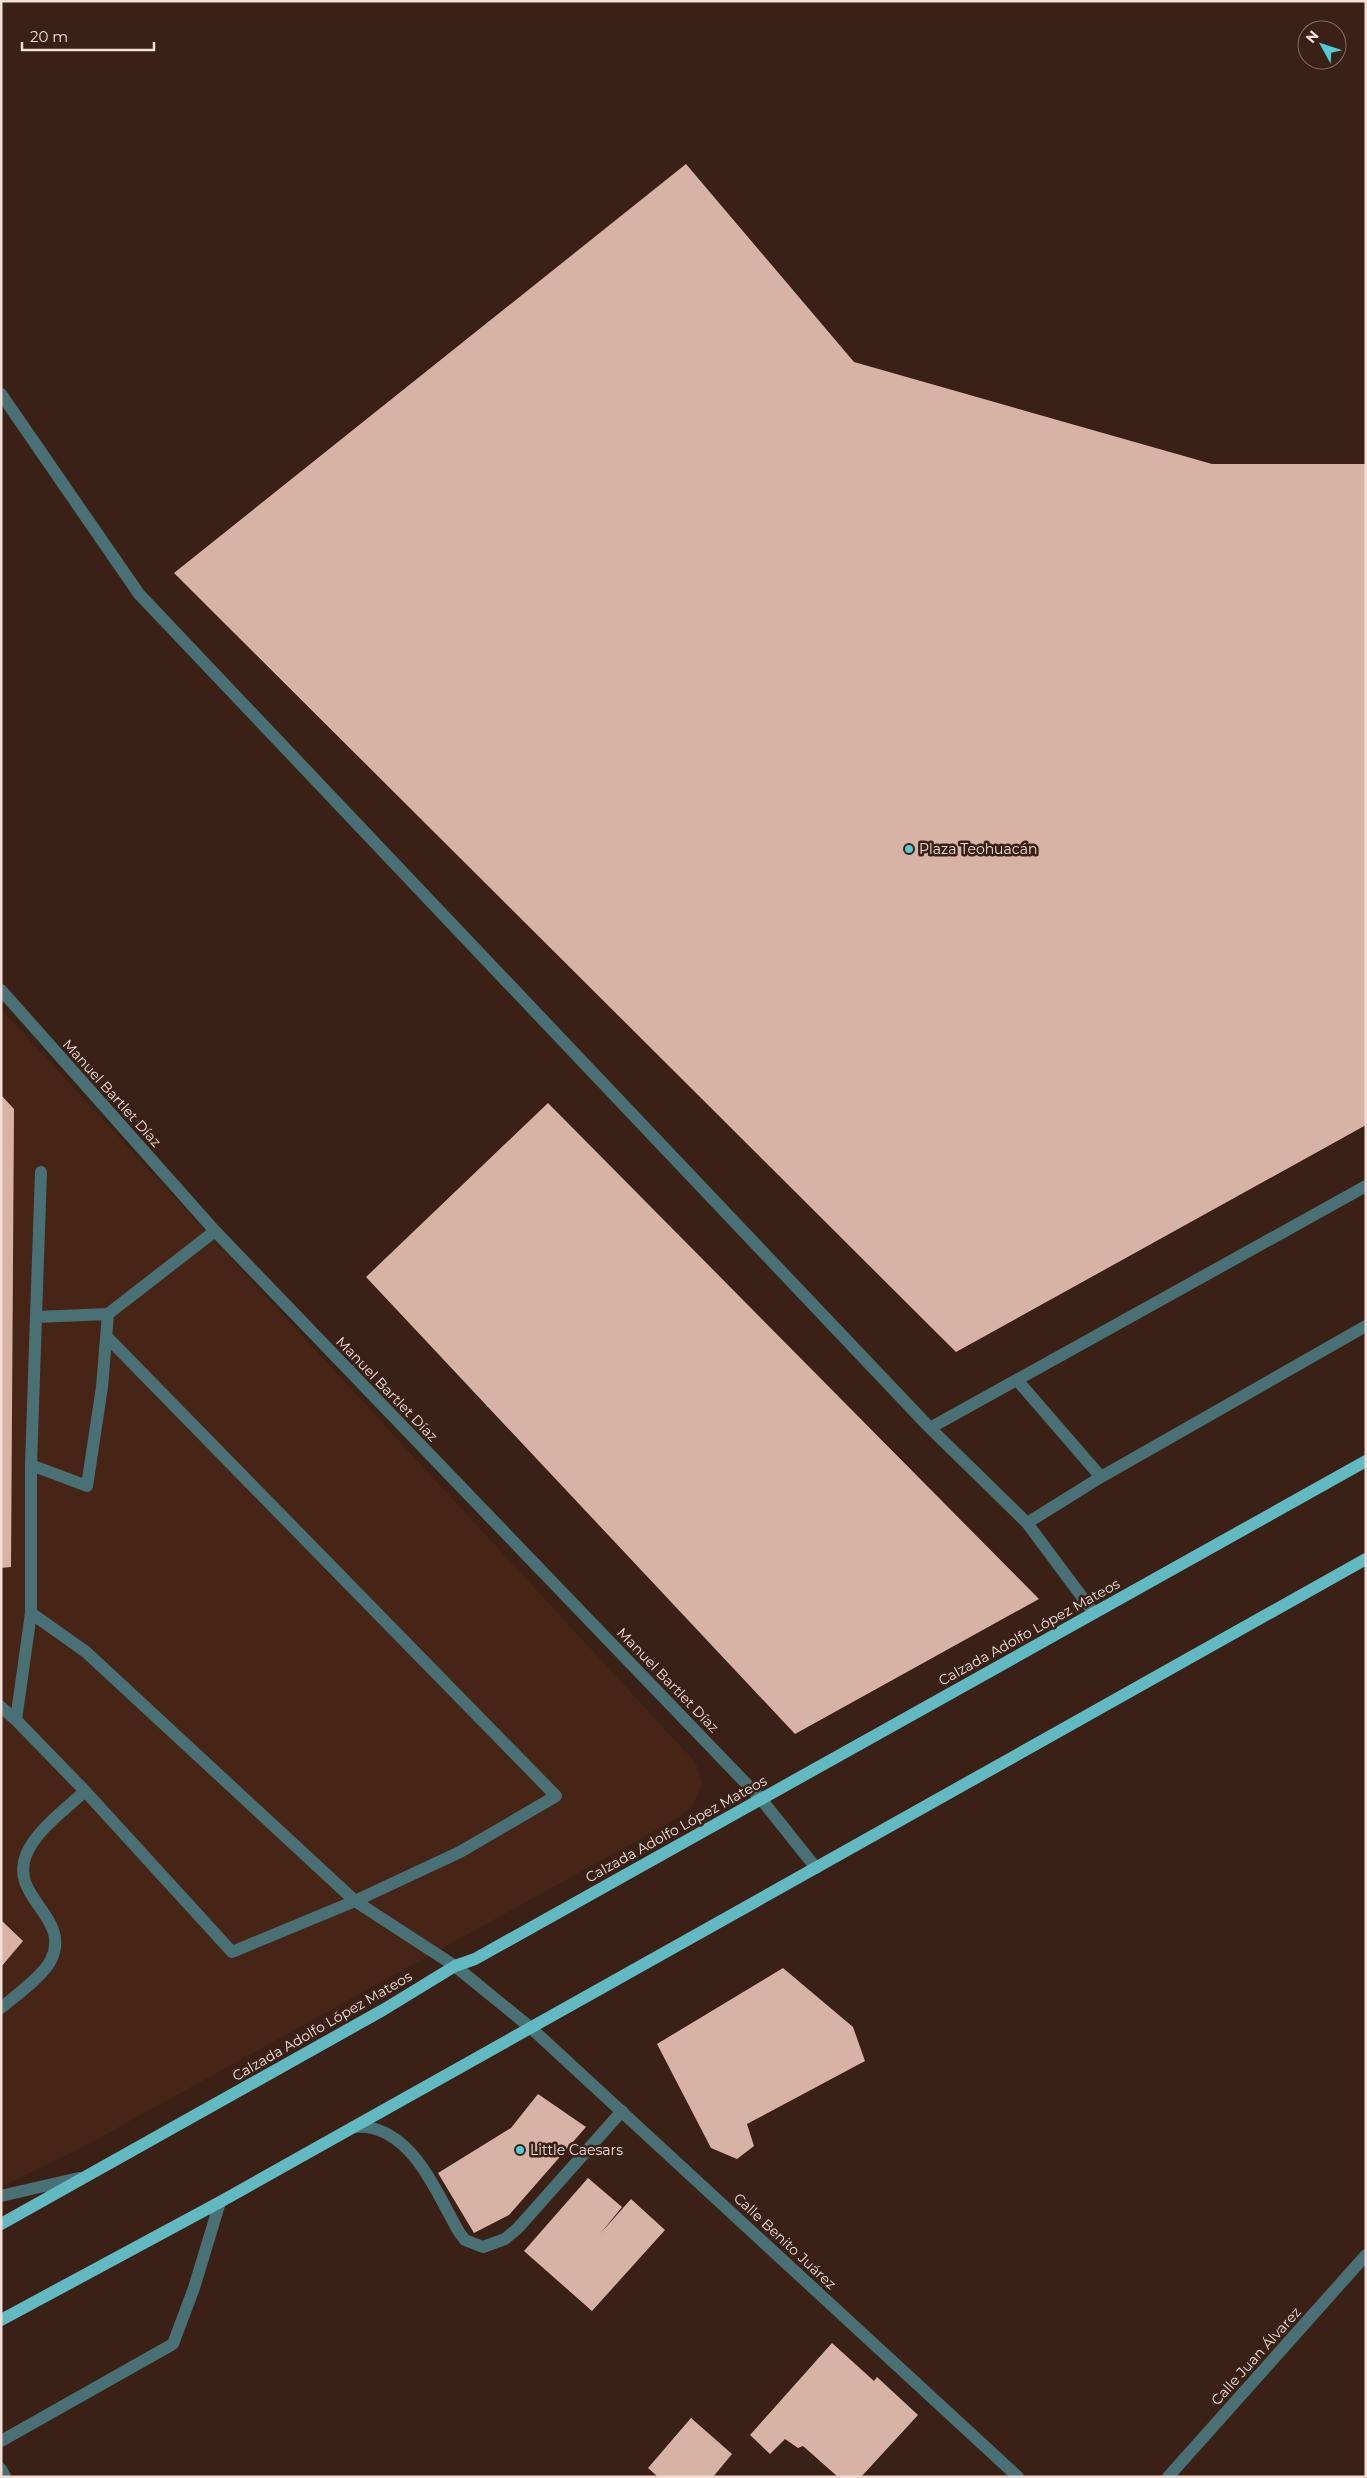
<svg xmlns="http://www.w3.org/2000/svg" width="1367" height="2478" font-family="Montserrat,sans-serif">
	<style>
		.built { fill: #462516 }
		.building { fill: #d7b3a5 }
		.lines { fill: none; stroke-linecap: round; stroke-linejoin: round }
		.service { stroke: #497175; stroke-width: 12 }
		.minor { stroke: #497175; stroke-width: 12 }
		.primary { stroke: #61b9c2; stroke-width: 12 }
		.poi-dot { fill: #52cbd7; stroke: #3b2015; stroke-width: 2 }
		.labels { text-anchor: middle; stroke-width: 5; stroke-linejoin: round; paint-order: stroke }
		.poi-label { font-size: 14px; fill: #f2dfd7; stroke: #3b2015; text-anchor: start }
		.street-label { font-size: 14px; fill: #f2dfd7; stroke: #3b2015 }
	</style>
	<rect width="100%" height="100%" fill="#3b2015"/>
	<!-- built -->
	<path class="built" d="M1,1009L696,1763L702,1784L692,1806L678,1818L81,2148L1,2187Z"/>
	<!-- building -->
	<path class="building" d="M686,164L854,362L1212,464H1366V1125L956,1352L174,573Z
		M1,1095L14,1109L11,1567L1,1568Z
		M548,1103L1039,1599L795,1734L366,1277Z
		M1,1920L23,1941L1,1967Z
		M783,1968L853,2027L865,2061L747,2124L754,2146L737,2159L711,2148L657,2044Z
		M538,2094L586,2127L509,2215L474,2233L438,2173L511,2128Z
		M588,2178L622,2207L600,2234L631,2199L665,2230L592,2311L524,2251Z
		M832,2343L874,2381L877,2377L918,2415L861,2477H838L803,2446L798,2448L785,2439L770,2454L750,2435Z
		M691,2418L732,2454L713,2477H658L648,2468Z"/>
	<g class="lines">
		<!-- service -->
		<path class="service" d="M1,394L139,594L930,1428L1027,1523L1094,1613
			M36,1317L41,1172
			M108,1338L556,1796L460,1852L355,1901L232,1952L85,1791L16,1720L31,1613V1465L36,1317L108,1314L215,1231
			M1017,1380L1101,1477
			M930,1428L1366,1186
			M31,1465L87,1486L102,1387L108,1314
			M1027,1523L1101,1477L1366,1326
			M31,1613L86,1652L355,1901L455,1966
			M1,1707L16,1720
			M1,2008C15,1996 43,1976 51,1960C72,1917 9,1898 26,1855C36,1830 66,1809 85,1791
			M353,2127C359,2127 366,2126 372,2128C417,2139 438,2196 459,2232L465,2240L483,2247L505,2239L518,2228L622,2111
			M1,2196L79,2178
			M1,2441L173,2344L194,2288L220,2202
			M1,2469L5,2477"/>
		<!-- minor -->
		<path class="minor" d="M1,990L215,1231L761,1799L816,1868
			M455,1966L531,2028L1018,2477
			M1168,2477L1366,2255"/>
		<!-- primary -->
		<path class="primary" d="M1,2224L383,2010L455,1966L475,1959L1366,1461
			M1,2320L220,2202L1366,1559"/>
	</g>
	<!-- markers -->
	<g class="poi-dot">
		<circle cx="909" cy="849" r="5"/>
		<circle cx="520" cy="2150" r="5"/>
	</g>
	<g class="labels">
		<!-- poi labels -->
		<g class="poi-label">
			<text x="919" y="854">Plaza Teohuacán</text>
			<text x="530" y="2155">Little Caesars</text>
		</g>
		<!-- street labels -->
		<g class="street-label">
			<text transform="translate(112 1093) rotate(48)" y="5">Manuel Bartlet Díaz</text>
			<text transform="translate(387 1389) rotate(46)" y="5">Manuel Bartlet Díaz</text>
			<text transform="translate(1029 1632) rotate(-29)" y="5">Calzada Adolfo López Mateos</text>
			<text transform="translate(668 1680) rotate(46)" y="5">Manuel Bartlet Díaz</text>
			<text transform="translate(676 1829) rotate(-29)" y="5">Calzada Adolfo López Mateos</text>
			<text transform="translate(322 2026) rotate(-30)" y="5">Calzada Adolfo López Mateos</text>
			<text transform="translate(785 2241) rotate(43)" y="5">Calle Benito Juárez</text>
			<text transform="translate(1256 2356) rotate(-48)" y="5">Calle Juan Álvarez</text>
		</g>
	</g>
	<!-- border -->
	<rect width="1367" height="2478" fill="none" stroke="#f2dfd7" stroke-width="5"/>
	<!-- north arrow -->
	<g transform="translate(1322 45) rotate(310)"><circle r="24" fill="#3b2015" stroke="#846c63"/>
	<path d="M0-4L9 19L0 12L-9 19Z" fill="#52cbd7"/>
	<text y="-8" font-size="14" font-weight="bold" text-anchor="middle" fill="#f2dfd7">N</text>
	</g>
	<!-- scale -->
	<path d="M22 42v8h132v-8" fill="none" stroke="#f2dfd7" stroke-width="2.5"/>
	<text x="30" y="42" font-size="15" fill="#f2dfd7" stroke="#3b2015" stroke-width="4" paint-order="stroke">20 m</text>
</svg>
